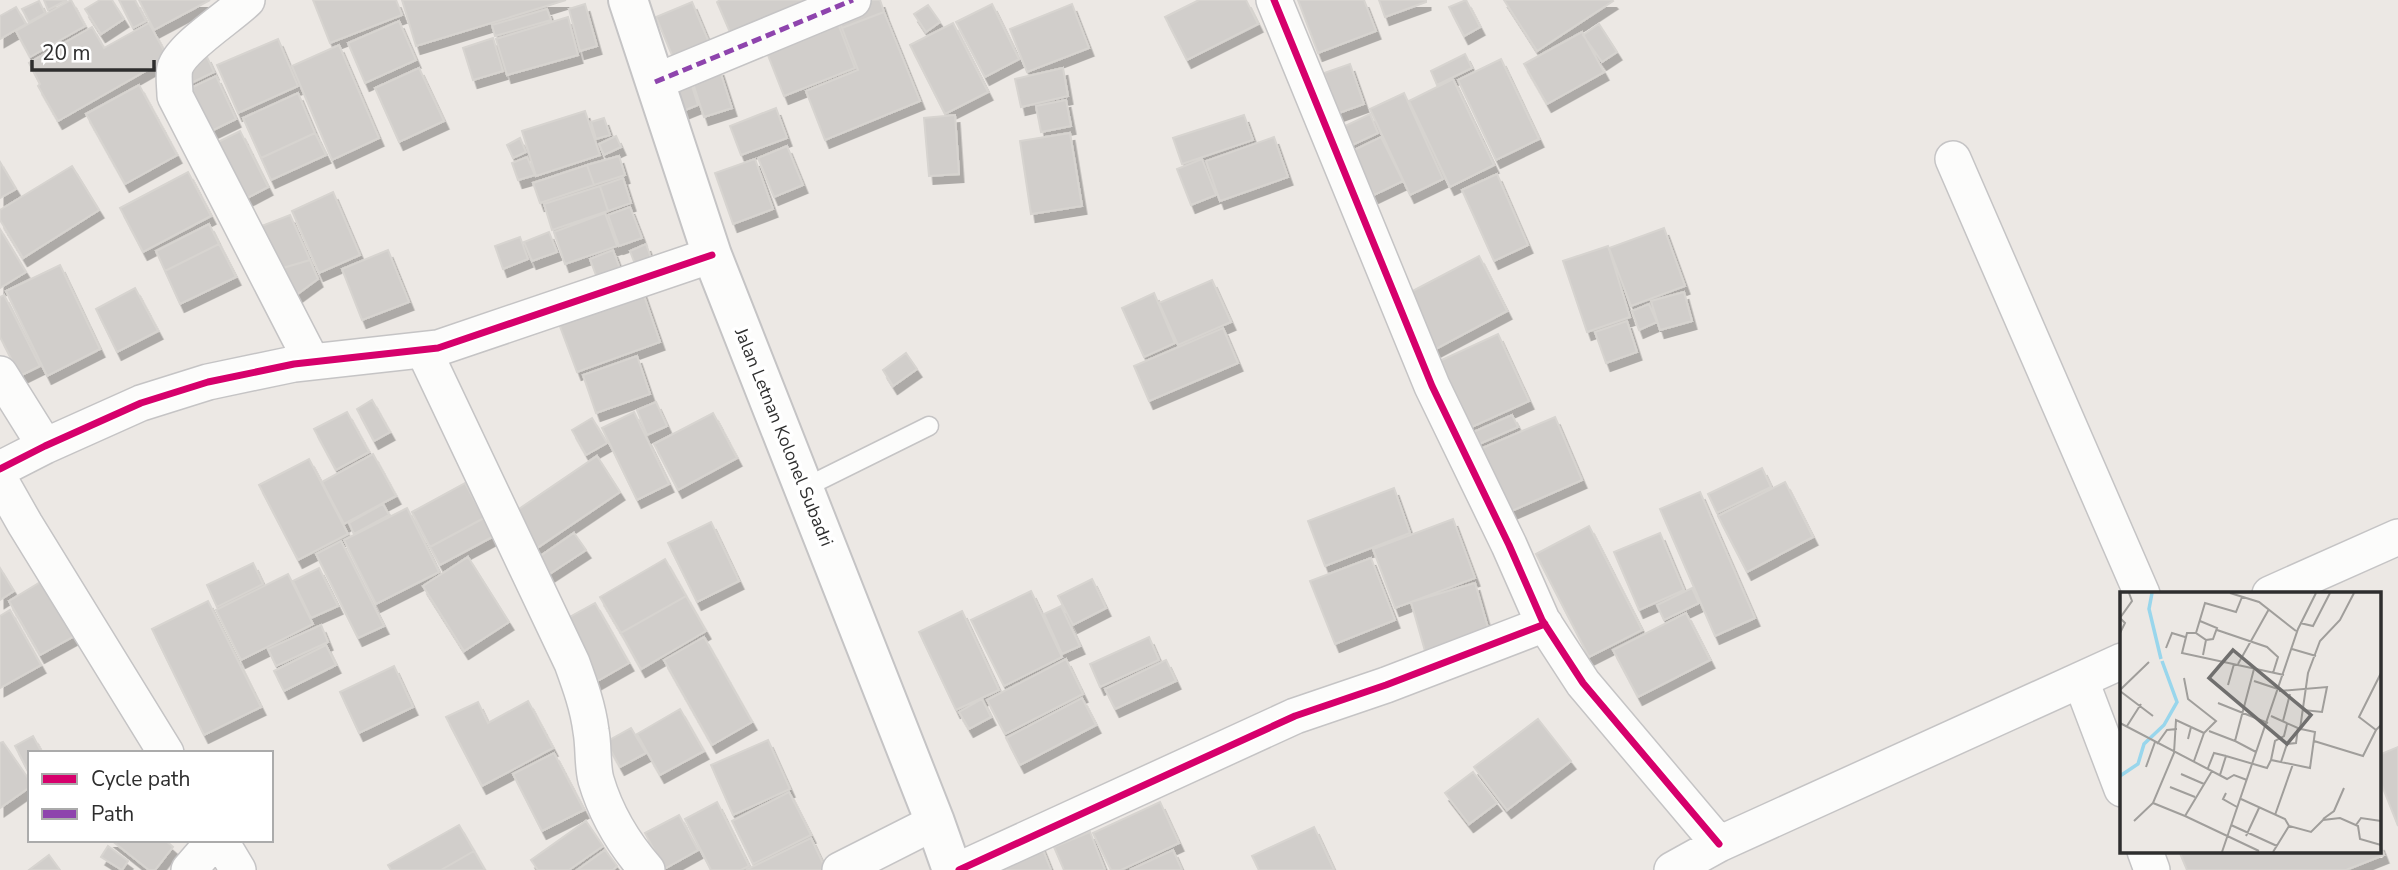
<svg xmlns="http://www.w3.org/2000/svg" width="2398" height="870" font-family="'Nunito Sans',sans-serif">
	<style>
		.building { fill: #d1cecb; stroke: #d7d4d0; stroke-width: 2; filter: url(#shadow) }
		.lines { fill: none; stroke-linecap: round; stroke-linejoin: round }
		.lane-casing { stroke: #c5c4c5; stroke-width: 21 }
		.street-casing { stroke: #c5c4c5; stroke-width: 38 }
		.secondary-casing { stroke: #c5c4c5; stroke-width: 42 }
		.lane { stroke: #fcfcfb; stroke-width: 18 }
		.street { stroke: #fcfcfb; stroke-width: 35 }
		.secondary { stroke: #fcfcfb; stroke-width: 38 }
		.quiet { stroke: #8e44ad; stroke-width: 5; stroke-dasharray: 10 5; stroke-linecap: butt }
		.cycleway-casing { stroke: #fff; stroke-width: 11 }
		.cycleway { stroke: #d6006c; stroke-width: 7 }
		.labels { text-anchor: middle; stroke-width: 7; stroke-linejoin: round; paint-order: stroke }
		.street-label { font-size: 18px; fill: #2e2e2e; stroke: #fff }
		.inset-river { fill: none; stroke: #99d6ec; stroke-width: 3.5 }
		.inset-road { fill: none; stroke: #a09e9b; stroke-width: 2 }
		.view { fill: #706f6e; fill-opacity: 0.15; stroke: #706f6e; stroke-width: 3.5 }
		.inset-edge { fill: none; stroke: #2e2e2e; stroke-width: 3.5 }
	</style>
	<defs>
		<filter id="shadow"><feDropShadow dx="4.5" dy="8" stdDeviation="0" flood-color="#0004"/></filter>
	</defs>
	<rect width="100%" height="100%" fill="#ece8e4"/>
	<!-- building -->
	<path class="building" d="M44,0H67L48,10Z
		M71,0L85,26L30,57L16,31Z
		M100,0H112L124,19L101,34L85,9Z
		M119,0H135L146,21L133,28Z
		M139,0H210L154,30Z
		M313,0H396L402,15L330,43Z
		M402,0H566L416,46Z
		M720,0H823L736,46L717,2Z
		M863,0H880L884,12L842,28L835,11Z
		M1199,0H1246L1258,24L1187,60L1165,17Z
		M1298,0H1364L1376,31L1318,53Z
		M1379,0H1426V2L1385,17Z
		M1466,0L1480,27L1464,36L1449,7Z
		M1504,0H1612L1613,1L1537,51Z
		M39,1L45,13L29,22L22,9Z
		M692,2L713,52L677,67L656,17Z
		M585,4L597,46L580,51L569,9Z
		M992,4L1019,59L985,77L956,22Z
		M1072,4L1089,48L1027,72L1010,29Z
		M928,5L940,22L926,32L914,14Z
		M16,7L26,24L0,39V16Z
		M547,9L551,20L495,36L492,25Z
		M884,12L920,101L825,140L806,91L858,70L842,28Z
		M835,16L855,68L784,96L764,45Z
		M568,17L578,55L507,75L496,39Z
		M399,21L416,60L365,83L348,43Z
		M149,23L168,58L58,121L38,86L40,84L29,63L92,27L104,48Z
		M953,23L988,92L945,114L910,45Z
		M1599,24L1617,52L1602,62L1583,35Z
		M1582,32L1604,72L1547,104L1524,64Z
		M493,38L503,71L473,80L463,48Z
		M278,39L298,86L238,113L217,65Z
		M339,45L379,138L332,160L292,66Z
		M1465,54L1472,68L1437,85L1431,71Z
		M206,55L214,72L185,86L176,69Z
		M1501,59L1539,139L1496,160L1458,80Z
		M1350,64L1364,104L1339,113L1324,73Z
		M419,68L444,121L399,142L375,88Z
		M719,68L732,108L704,117L691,77Z
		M1063,68L1068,96L1021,107L1015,79Z
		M216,76L236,119L201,136L180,93Z
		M1453,79L1494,165L1450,187L1409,101Z
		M690,80L698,105L683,111L673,86Z
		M139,85L177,155L125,184L86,114Z
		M298,93L315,133L261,158L243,118Z
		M1404,93L1443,179L1410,195L1370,109Z
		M1066,100L1071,126L1041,132L1036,106Z
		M776,108L787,138L741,155L730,126Z
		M585,111L600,155L536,176L522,131Z
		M1370,114L1378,133L1348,147L1339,129Z
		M955,115L959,174L929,176L924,118Z
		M1244,115L1253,140L1182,164L1173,138Z
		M604,118L610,135L596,139L591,122Z
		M240,131L268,187L234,205L206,148Z
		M315,133L326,155L271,180L261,158Z
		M1070,133L1082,206L1031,214L1020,141Z
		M616,136L621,147L604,155L599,144Z
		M1274,137L1288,177L1220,201L1206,161Z
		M1381,137L1403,181L1374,195L1352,151Z
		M520,138L526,152L513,158L507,145Z
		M787,146L803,185L774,197L758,158Z
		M619,156L625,175L594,185L587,165Z
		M527,157L535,175L518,180L512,163Z
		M755,159L773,209L733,224L715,173Z
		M1202,159L1216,195L1191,205L1177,169Z
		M0,162L16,189L0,198Z
		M587,165L594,185L540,203L533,183Z
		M72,166L99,210L23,258L0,220V210Z
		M188,172L211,216L143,252L120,208Z
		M1497,174L1528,245L1494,261L1462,190Z
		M623,178L631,203L608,211L600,186Z
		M600,186L608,211L552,230L544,204Z
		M333,192L360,255L319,273L292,211Z
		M630,207L642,238L619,246L608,215Z
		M605,213L617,246L565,264L554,232Z
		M290,215L310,260L276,270L259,227Z
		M209,224L219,244L165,271L156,251Z
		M1664,228L1685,286L1631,306L1609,248Z
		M0,229L26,272L0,288Z
		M549,232L557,252L532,261L524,242Z
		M520,237L528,259L503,269L495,246Z
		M219,244L236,277L180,304L165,271Z
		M646,244L651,258L635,264L630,251Z
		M1608,246L1630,317L1587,332L1563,261Z
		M388,250L409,302L362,320L342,269Z
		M613,250L620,269L597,278L590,259Z
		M1479,256L1507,311L1434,350L1405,295Z
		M310,260L318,279L292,298L276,270Z
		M60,265L100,349L47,376L6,291Z
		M1212,280L1231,322L1178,345L1159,303Z
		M135,288L158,331L117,352L96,309Z
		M642,290L660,342L577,372L558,321Z
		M1684,292L1692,321L1660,330L1651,301Z
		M1154,293L1175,343L1144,357L1122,308Z
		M4,295L40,366L20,376L0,337V297Z
		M1649,304L1657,322L1639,330L1632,311Z
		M1627,321L1637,352L1606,363L1595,332Z
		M1223,328L1238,363L1149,401L1134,366Z
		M1498,334L1529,401L1463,431L1433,364Z
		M906,353L917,369L893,386L883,370Z
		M637,356L650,394L596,413L583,375Z
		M372,400L390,432L374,441L357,409Z
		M656,402L667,426L647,435L637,410Z
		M347,412L369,452L336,470L314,429Z
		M634,412L669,484L637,500L602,428Z
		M713,413L737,458L678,490L654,444Z
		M1512,415L1518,427L1477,445L1471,433Z
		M1555,417L1582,480L1507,513L1480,449Z
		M592,418L607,443L586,455L572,430Z
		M373,454L396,496L344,524L322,482Z
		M597,456L620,492L537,548L513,513Z
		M309,459L348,534L298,560L259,485Z
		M1762,468L1771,487L1717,513L1708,494Z
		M1785,482L1813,537L1747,572L1718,516Z
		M465,483L484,518L430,547L412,512Z
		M1394,488L1410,533L1325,566L1308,521Z
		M1700,492L1755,618L1715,636L1660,509Z
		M383,504L389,515L354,534L349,523Z
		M407,508L439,572L376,604L344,540Z
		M484,518L494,536L440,565L430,547Z
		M1453,519L1475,578L1395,608L1373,549Z
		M711,522L739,581L697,602L668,543Z
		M1589,526L1642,630L1589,657L1536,554Z
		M574,533L586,550L545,577L533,561Z
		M1660,533L1684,590L1639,610L1614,552Z
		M341,541L384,626L358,638L316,554Z
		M468,557L509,622L464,651L423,586Z
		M1371,558L1395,620L1335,644L1310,581Z
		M665,559L686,596L621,633L600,597Z
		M253,563L263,584L217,607L207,585Z
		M0,568L14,591L0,600Z
		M319,568L338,606L311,618L293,581Z
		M288,574L313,624L241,660L216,610Z
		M1092,579L1106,608L1073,625L1058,596Z
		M44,580L76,635L40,655L9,601Z
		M1475,583L1491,638L1427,658L1411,602Z
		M1692,588L1699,603L1664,620L1657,605Z
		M1031,591L1062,657L1004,686L971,620Z
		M686,596L706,631L641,669L621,633Z
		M208,601L261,707L204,735L152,629Z
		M595,603L629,663L594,683L559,623Z
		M1061,606L1080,646L1062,654L1044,614Z
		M10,610L41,665L0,688V616Z
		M962,611L999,690L956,710L919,632Z
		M1686,613L1710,660L1638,697L1613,650Z
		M321,625L328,642L276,666L268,649Z
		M704,637L752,722L712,745L664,660Z
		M1149,637L1159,660L1100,687L1090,664Z
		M326,645L336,665L284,691L274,671Z
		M1066,659L1083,694L1005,734L987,700Z
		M1166,660L1176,681L1115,709L1105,689Z
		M394,666L413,707L359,733L340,692Z
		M1082,698L1096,725L1020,765L1006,738Z
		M982,699L991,717L969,729L959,712Z
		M528,701L553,748L482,786L446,717L478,702L488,723Z
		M680,709L704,751L660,775L637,734Z
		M1538,719L1571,761L1507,810L1474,767Z
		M631,728L646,753L620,767L606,742Z
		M33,736L42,753H30V775L15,746Z
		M768,740L790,789L733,815L711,765Z
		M3,742L30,781V787L0,808V743Z
		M2398,747V826L2379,778V755Z
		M554,753L584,810L542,831L513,774Z
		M1473,772L1497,803L1469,824L1445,793Z
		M789,792L811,835L753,864L732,821Z
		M717,802L749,866L741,870H711L685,819Z
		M1160,802L1179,843L1121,870H1111L1093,833Z
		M679,815L698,850L664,869L645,833Z
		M586,821L603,846L569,870H538L531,860Z
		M459,825L474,851L441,870H391L388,865Z
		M1314,827L1334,870H1259L1252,856Z
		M1090,832L1105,870H1064L1054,847Z
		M811,838L826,870H746Z
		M111,840H165L173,847L155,870H149Z
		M1039,840L1051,870H998Z
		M2379,842L2384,855L2346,870H2187L2179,851H2379Z
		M108,846L128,861L122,870L101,857Z
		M605,850L617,866L613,870H577Z
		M1173,850L1182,870H1130Z
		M474,851L485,870H441Z
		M49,855L60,870H29Z"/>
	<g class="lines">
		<defs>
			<path id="lane" d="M804,488L929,426"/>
			<path id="street" d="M247,0C230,17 181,47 175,68C173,76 175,87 175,96L312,362
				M1274,0L1432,386L1509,545L1542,620L1583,683L1719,844
				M655,82L853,0
				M1953,159L2142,594
				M424,351L572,663C580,685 588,707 591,731C594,747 592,765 596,780C606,814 624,844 647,870
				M0,374L45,446
				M0,469L45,446L141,403L208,382L294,364L438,348L712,255
				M0,480L25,524L166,753
				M2270,594L2398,537
				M2081,681L2122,789
				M220,840L238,870
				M2145,851L2152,870
				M189,870L215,840
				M840,870L935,822
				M959,870L1295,716L1386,685L1545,624
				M1672,870L1719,844L2122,661"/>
			<path id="secondary" d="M628,0L712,255L935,822L952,870"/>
		</defs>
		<!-- lane casing -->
		<use href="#lane" class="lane-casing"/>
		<!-- street casing -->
		<use href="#street" class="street-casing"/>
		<!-- secondary casing -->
		<use href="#secondary" class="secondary-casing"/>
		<!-- lane -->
		<use href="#lane" class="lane"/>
		<!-- street -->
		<use href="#street" class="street"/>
		<!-- secondary -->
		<use href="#secondary" class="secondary"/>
		<!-- quiet -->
		<path class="quiet" d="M655,82L853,0"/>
		<defs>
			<path id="cycleway" d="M1274,0L1432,386L1509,545L1542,620L1583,683L1719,844
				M0,469L45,446L141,403L208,382L294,364L438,348L712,255
				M959,870L1295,716L1386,685L1545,624"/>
		</defs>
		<!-- cycleway casing -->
		<use href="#cycleway" class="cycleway-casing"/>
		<!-- cycleway -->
		<use href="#cycleway" class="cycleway"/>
	</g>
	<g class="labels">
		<!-- street labels -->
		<g class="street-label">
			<text transform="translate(784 437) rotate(68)" y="6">Jalan Letnan Kolonel Subadri</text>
		</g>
	</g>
	<!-- overview -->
	<g transform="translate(2120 592)">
		<rect width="261" height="261" fill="#ece8e4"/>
		<path class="inset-river" d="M32,1L29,17L41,67M0,184L18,172L24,152L44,133L57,110L42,69"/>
		<path class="inset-road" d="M110,1L139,10L176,39M80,29L97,36L93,47L86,48M180,31L193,34L210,1M97,38L147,55L158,65L153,81M0,41L5,31L0,26L12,9L9,1M76,41H67L62,61L164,83M46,56L52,41L65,45M172,57L196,64M83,63L86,48L76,41L85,11L116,20L122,5M118,72L149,17M134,77L115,149L136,160M261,81L239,125L256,138L261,133M64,86L68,107L96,129L84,141L74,169M134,89L158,97M108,93L114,72M0,98L29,70M0,99L33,124M159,99L207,95L202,120L183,118M98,111L148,131M151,124L180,137L188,81L200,49L220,28L234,1M163,129L170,102M0,131L107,187L114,183L127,188M7,134L21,112M89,139L115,149M68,147L71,135L84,141M194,149L243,164L256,138M37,152L47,138L57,137M151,168L155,149L164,144L167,132M161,170L167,152L176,151L178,136M26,175L35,150M88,176L94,161L106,164M92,179L65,224L139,259M61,182L84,192M100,183L106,164L147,176L151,168L190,176L195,140L181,137M50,195L75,205M106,201L103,207L117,215M121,207L165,227L169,234L191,240L203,228L220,226L238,234L240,247L261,253M33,211L65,224M155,223L173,172M203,227L214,219L224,196M14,229L33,211L54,161L56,128L71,135M111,233L157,254M236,233L241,226L261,229M126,244L139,216M102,260L178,37L196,1M153,260L169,234"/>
		<path class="view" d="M113,58L191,123L167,152L89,86Z"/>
		<rect width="261" height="261" class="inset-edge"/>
	</g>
	<!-- legend -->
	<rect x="28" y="751" width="245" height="91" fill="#ffffff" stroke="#ababab" stroke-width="2"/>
	<rect x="42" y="774" width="35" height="10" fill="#d6006c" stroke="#ababab" stroke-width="2"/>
	<text x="91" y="786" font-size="21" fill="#2e2e2e">Cycle path</text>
	<rect x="42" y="809" width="35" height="10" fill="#8e44ad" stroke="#ababab" stroke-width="2"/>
	<text x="91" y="821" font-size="21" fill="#2e2e2e">Path</text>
	<!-- scale -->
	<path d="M32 60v10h122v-10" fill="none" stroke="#2e2e2e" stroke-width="3.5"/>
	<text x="42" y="60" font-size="21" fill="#2e2e2e" stroke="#ffffff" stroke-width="5" paint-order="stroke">20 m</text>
</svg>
